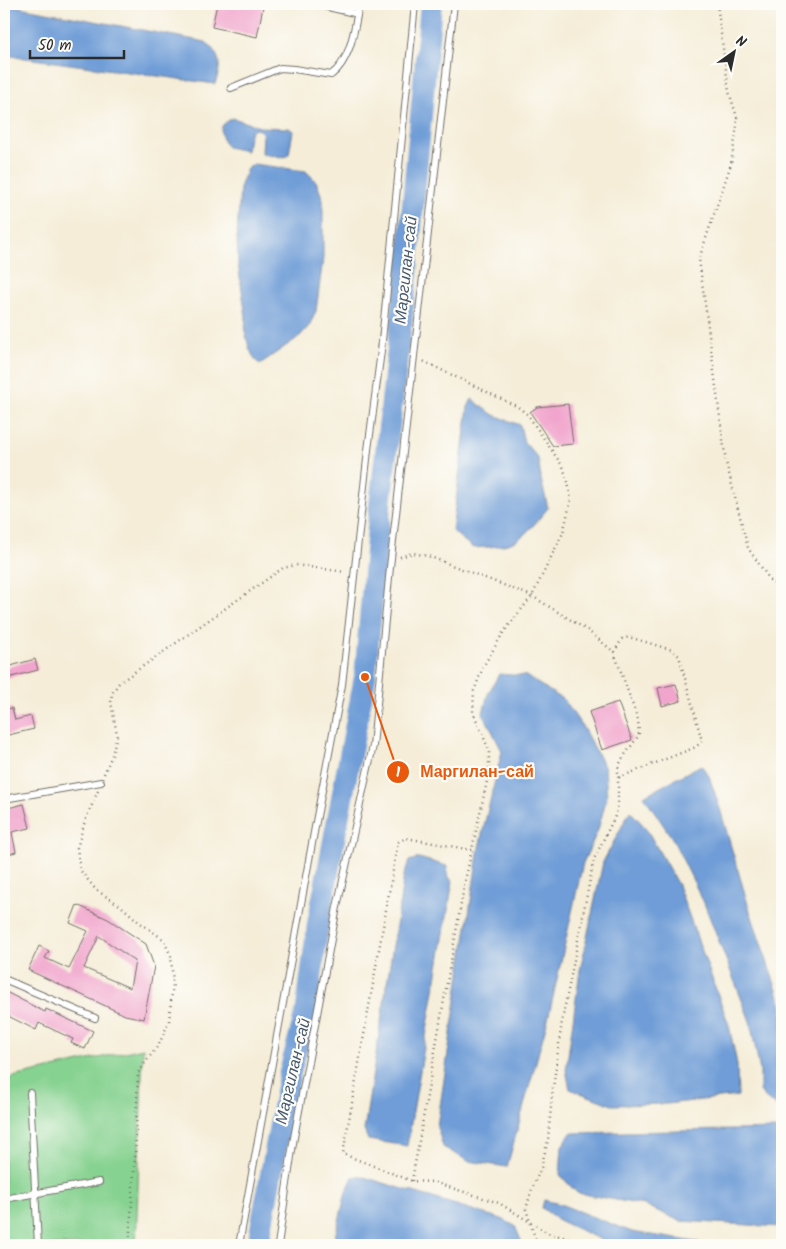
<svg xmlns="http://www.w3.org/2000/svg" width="786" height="1249" font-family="Kalam,sans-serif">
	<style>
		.green { fill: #86d290; stroke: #587e5e }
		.water { fill: #6f9dd7; stroke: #4d6481 }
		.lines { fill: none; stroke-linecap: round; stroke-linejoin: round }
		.river { stroke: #6f9dd7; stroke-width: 22 }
		.building { fill: #f1a4cc; fill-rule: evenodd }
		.service-casing { stroke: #726f68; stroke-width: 8 }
		.path { stroke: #726f68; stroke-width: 2.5; stroke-dasharray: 1 4; stroke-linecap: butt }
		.service { stroke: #fff; stroke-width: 6 }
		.labels { text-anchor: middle; stroke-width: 4.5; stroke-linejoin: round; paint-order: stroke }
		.water-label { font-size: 16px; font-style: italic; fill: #465970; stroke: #fdfcf7 }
		.leader { fill: none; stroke: #e8590c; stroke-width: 2 }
		.callout-dot { fill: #e8590c; stroke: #fdfcf7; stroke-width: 2 }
		.mark-label { font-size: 15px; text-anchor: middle; font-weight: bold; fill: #fff }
		.callout-label { font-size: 16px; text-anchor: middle; font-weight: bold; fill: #e8590c; stroke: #fdfcf7; stroke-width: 4.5; stroke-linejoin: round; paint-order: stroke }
	</style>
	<rect width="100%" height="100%" fill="#fdfcf7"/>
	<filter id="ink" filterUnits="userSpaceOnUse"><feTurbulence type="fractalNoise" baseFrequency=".02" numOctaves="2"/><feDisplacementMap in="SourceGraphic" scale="10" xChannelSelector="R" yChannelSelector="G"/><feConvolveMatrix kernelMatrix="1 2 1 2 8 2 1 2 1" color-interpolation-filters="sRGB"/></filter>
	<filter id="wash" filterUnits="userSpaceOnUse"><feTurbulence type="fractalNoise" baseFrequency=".0096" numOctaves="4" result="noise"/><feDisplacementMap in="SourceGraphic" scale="20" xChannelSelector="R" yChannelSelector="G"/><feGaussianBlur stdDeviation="1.12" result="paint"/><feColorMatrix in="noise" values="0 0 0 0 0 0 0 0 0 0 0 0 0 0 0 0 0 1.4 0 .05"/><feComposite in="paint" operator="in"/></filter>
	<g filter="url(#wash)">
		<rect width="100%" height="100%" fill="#f5edd8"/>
		<!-- green -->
		<path class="green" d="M143,1048L136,1245H4V1079Z"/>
		<!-- water -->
		<path class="water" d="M4,4L206,42C221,57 222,64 215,84L4,55Z
			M233,118L260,127L289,128L293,131L289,154L287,156L282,157L262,154L263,134C260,130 257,128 251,130L246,151L227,147C219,133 217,125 233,118Z
			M254,164L306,171L316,181L323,200V259L316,311L310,325L299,337L260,364L255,360L249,348L245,331L246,317L238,264L237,236L240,188L247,168Z
			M472,399L492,414L520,425L524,442L538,458L541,479L548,508C539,519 529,532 517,540C506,547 486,547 473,548L452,531L468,407Z
			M499,674L526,676L564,700L582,726L605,768L607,797L598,830L583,863L549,1015L507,1167L468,1161L443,1147L437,1126L479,847L502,751L483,713L488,694Z
			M701,765L709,776L721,812L749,908L781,1002L782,1008V1106L779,1108L766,1099L760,1091V1071L750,1021L704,903L672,838L644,796Z
			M630,811L646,828L678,885L729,1025L737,1064L738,1096L667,1104L612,1105L570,1089L566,1070L580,970L603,862Z
			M419,858L447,866L449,878L453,881L407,1146L368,1140L364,1130L404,875L409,861Z
			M782,1129V1227L680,1221L644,1205L577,1193L560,1175L562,1146L571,1133Z
			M353,1177H364L502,1219L515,1226L523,1245H333L346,1192Z
			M544,1200L560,1204L632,1232L716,1245H608L599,1239L558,1220L542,1208Z"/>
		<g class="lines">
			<!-- river -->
			<path class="river" d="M258,1245L289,1076L307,1008L318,924L365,677L380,505L407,271L431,4"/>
		</g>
		<g id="blocks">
			<!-- building -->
			<path class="building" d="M217,4H250L263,7L257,37L212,27Z
				M568,404L573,444L553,446L530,412L537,407Z
				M35,659L38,670L4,679V668Z
				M676,684L681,701L662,706L658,688Z
				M618,702L632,740L602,750L589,712Z
				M12,708L15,720L31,716L34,729L4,736V710Z
				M24,804L30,828L12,832L16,852L5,855L4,848V809Z
				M77,905L108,919L146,944L154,966L144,1019L125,1015L28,970L39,946L49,951L45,958L69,969L88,931L70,923ZM99,936L135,961L130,988L84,968Z
				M4,991L45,1012L46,1009L93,1031L85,1049L71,1043L73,1039L39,1023L36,1030L4,1014Z"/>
		</g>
	</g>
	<g filter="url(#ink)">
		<use href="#blocks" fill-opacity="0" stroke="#726f68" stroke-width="1"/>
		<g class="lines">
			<defs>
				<path id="service" d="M315,4L354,13L358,10L360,4
					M360,4H376
					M231,88L280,68L294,69L331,75C350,61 354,32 358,10
					M4,799L101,782
					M4,979L95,1018
					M30,1093L38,1245
					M4,1199L99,1182
					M239,1245L315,827L342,685L368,450L381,351L415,4
					M278,1245L293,1143L337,907L373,746L390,567L454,4"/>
			</defs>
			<!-- service casing -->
			<use href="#service" class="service-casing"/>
			<!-- path -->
			<path class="path" d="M717,4L729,92L738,120L731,164L699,259L726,462L748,548L770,580L782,590
				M400,557L413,553L428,556L532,596L587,630L614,652L638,720L639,735L622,759L618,768V804L616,814L594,859L562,1021L552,1096L548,1140L541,1168L532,1189L526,1209L536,1241V1245
				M614,652L622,639L629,637L672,650L679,656L702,741L696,747L618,778
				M104,774L112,755L117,735L111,702L112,693L119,683L283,568L296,565L345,572
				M98,791L85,821L77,848L80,870L96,890L121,906L139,922L163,939L171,956L173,983L169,1022L159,1044L145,1063L138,1073L135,1158L129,1245
				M472,850L406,838L398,842L343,1154L412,1181L433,1182L499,1203L548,1233L563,1237L587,1245
				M412,1181L465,881L489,772V750L473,712L474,691L483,667L503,633L532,596L563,533L571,500L568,482L563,467L528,415L518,407L421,360"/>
			<!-- service -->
			<use href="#service" class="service"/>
		</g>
	</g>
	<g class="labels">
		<!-- water labels -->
		<g class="water-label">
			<text transform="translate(405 270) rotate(-84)" y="6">Маргилан-сай</text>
			<text transform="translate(292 1071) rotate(-77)" y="6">Маргилан-сай</text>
		</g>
	</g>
	<!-- callouts -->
	<path class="leader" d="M365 677L398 772"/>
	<g class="callout-dot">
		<circle cx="365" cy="677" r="5"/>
		<circle cx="398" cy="772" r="12"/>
	</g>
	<g class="mark-label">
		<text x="398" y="777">1</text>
	</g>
	<g class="callout-label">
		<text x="477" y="777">Маргилан-сай</text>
	</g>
	<!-- margin -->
	<rect width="786" height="1249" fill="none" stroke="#fdfcf7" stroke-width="20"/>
	<!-- north arrow -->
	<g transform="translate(734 52) rotate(33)" stroke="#fdfcf7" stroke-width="4" paint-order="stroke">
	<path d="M0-4L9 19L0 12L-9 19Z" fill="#2b2b2b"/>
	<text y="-8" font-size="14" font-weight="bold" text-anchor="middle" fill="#2b2b2b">N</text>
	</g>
	<!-- scale -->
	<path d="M30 50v8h94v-8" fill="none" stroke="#2b2b2b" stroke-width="2.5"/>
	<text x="38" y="50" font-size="15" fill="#2b2b2b" stroke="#fdfcf7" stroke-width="4" paint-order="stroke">50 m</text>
</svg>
